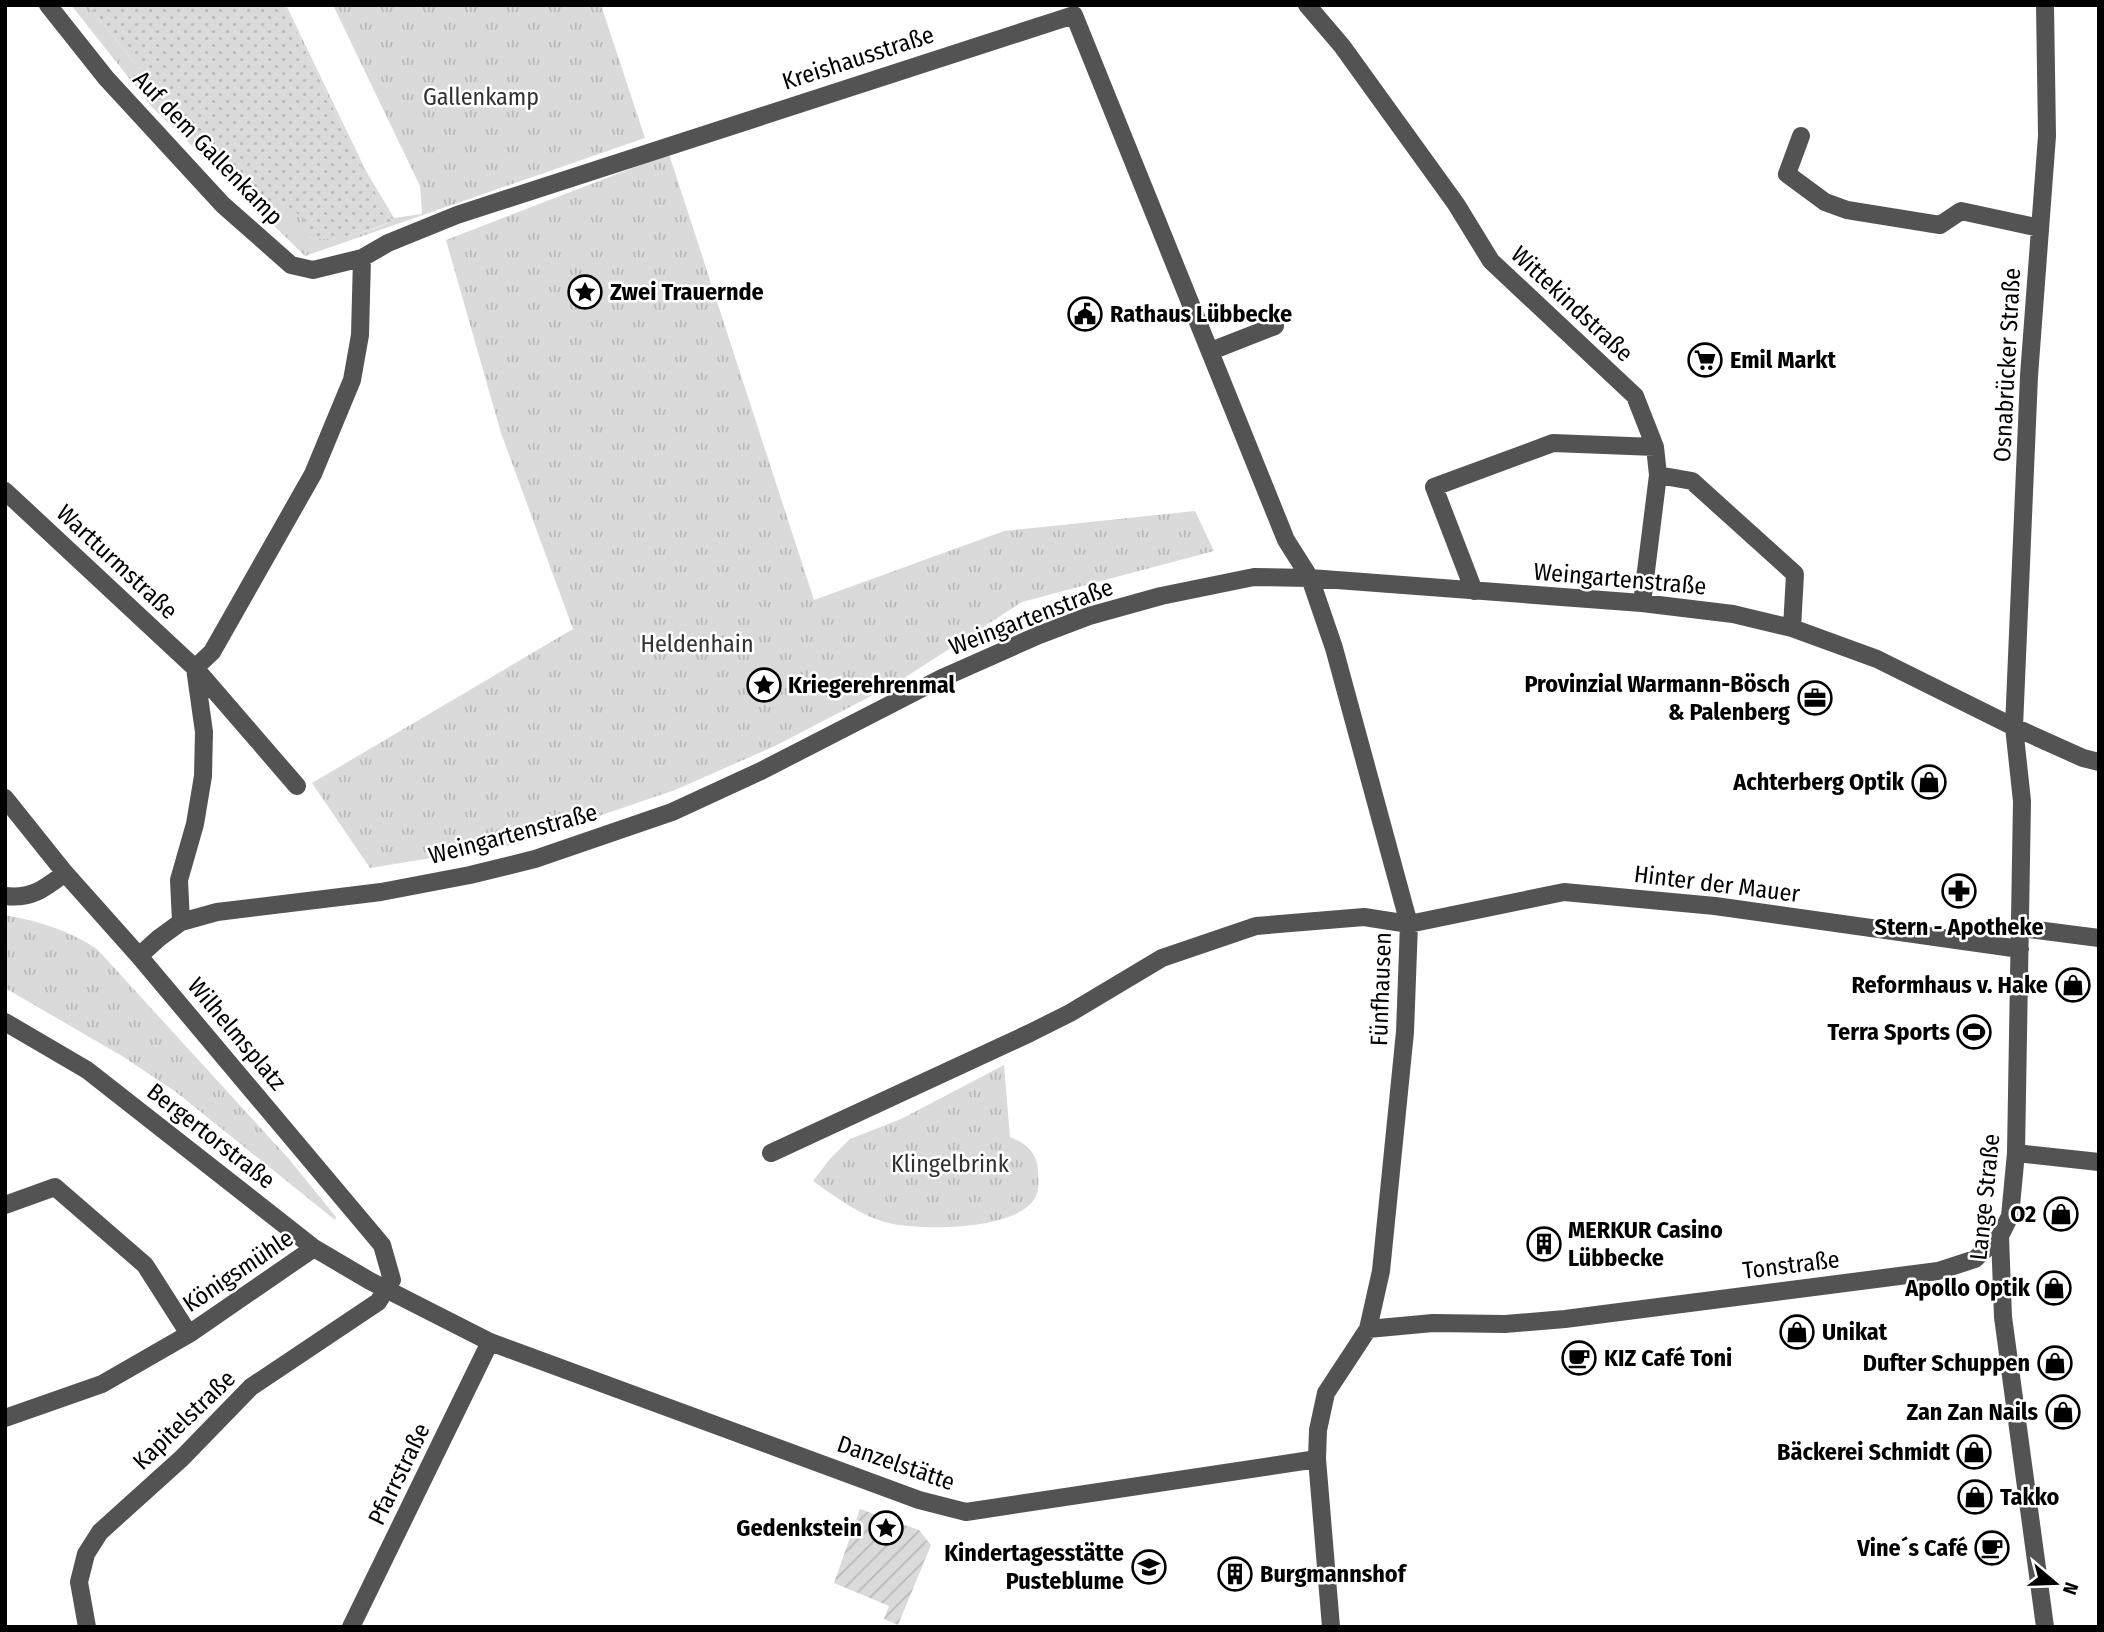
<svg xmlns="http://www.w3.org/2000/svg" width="2104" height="1632" font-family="'Fira Sans Condensed',sans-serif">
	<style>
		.grass { fill: url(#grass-dots) }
		.park { fill: url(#park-tufts) }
		.garden { fill: url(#garden-furrows) }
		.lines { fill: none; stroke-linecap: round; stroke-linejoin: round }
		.minor { stroke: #535353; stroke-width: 18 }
		.labels { text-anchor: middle; stroke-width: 5; stroke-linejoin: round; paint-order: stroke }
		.street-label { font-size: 24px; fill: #000; stroke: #fff }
		.park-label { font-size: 24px; fill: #313131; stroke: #fff }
		.poi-label { font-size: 24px; font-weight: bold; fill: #000; stroke: #fff; text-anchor: end }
	</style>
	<defs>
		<pattern id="grass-dots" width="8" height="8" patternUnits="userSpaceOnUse" patternTransform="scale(1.75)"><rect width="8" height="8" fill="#dadada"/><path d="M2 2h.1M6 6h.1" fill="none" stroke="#b9b9b9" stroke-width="1.8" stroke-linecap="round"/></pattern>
		<pattern id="park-tufts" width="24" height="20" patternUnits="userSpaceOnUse" patternTransform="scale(1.75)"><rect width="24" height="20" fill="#dadada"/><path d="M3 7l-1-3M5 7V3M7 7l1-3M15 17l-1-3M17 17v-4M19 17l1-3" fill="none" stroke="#b9b9b9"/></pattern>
		<pattern id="garden-furrows" width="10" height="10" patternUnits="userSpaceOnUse" patternTransform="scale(1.75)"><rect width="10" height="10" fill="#dadada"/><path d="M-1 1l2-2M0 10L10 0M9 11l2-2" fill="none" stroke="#b9b9b9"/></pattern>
	</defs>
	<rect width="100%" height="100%" fill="#fff"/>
	<!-- grass -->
	<path class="grass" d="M88,5H284L367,179L393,221C369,230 333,245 308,237L289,208L268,201L178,118L168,88H155Z"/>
	<!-- park -->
	<path class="park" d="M71,5H88L155,88H168L177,93L182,110L179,118L268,201L290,208L304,219L308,237C331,244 371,231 393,221L367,179L284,5H286L366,171L394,218L422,214L420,186L333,5H601L645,138L305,256L152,107Z
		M669,154L814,600L1004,531L1195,511L1214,551L1022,602L898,682L775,746L675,790L517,844L370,868L312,783L573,629L501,433L446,240Z
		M5,915C39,921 68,930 97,949L289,1159L336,1217L335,1220L176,1092L122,1056L5,988Z
		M1004,1065L1010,1137C1026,1143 1038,1154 1038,1171C1038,1180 1040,1190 1035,1198C1015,1231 926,1230 893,1224C863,1218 837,1198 813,1181L829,1160L850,1139L901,1119Z"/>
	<!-- garden -->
	<path class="garden" d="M860,1509L919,1530L931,1545L898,1625L884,1619L889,1606L834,1583Z"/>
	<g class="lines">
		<!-- minor -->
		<path class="minor" d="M48,5L106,78L223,205L291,265L313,270L362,258L388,243L457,215L1074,15L1286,540L1310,578L1334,648L1409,924L1405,1032L1381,1271L1368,1329L1326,1393L1318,1430L1317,1459L1331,1627
			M1307,5L1342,46L1456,204L1491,261L1635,396L1655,447L1658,475L1642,603
			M1801,136L1787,174L1825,202L1847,210L1940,225L1961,211L2040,228
			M1211,351L1275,326
			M1658,475L1692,481L1795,574L1792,628
			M5,491L195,668L204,732L203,776L195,824L179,880L181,922
			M1474,591L1434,487L1553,443L1655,447
			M297,786L195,668L212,652L313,474L352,380L360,335L362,258
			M5,798L65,873L139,956L382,1245L392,1280L378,1302L251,1387L182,1458L100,1532L86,1554L79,1582L87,1627
			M5,896C32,899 44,889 65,873
			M2021,928L2099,938
			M139,956L159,938L181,922L217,912L381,892L470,875L535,859L672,812L761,771L940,679L1039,635L1089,616L1161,596L1254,577L1310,578L1642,603L1733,614L1792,628L1877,659L2014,727L2083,758L2099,762
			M5,1022L87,1070L314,1248L370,1281L490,1342L919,1500L966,1512L1317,1459
			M771,1153L1030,1033L1070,1013L1162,958L1256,926L1364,917L1409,924L1564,892L1715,906L2020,949
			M2016,1153L2099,1162
			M5,1205L55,1187L145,1265L189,1334
			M1368,1329L1433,1323L1505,1324L1565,1319L1938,1271L1975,1259L2000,1236
			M5,1418L102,1384L189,1334L314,1248
			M351,1627L490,1342
			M2045,1627L2003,1317L2000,1236L2010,1216L2016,1153L2022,801L2014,727L2029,376L2047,136L2045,5"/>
	</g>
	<!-- icons -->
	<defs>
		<symbol id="sight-ring" viewBox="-11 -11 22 22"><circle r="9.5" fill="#fff" stroke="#000" stroke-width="1.5"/><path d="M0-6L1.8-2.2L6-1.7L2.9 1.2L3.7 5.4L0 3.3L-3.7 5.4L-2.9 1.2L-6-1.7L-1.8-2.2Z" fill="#000"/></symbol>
		<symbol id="civic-ring" viewBox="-11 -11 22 22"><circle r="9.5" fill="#fff" stroke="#000" stroke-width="1.5"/><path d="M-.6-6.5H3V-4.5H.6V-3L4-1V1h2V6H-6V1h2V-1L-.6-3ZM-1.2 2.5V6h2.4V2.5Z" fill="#000"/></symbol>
		<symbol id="supermarket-ring" viewBox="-11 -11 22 22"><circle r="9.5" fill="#fff" stroke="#000" stroke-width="1.5"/><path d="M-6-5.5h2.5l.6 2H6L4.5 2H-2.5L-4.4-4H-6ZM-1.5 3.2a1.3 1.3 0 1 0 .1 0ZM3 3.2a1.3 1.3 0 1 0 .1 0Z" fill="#000"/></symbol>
		<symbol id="office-ring" viewBox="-11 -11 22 22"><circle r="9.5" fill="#fff" stroke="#000" stroke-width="1.5"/><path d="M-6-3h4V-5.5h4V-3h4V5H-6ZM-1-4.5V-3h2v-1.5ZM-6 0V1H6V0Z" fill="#000"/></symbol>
		<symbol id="shop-ring" viewBox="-11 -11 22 22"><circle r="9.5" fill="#fff" stroke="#000" stroke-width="1.5"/><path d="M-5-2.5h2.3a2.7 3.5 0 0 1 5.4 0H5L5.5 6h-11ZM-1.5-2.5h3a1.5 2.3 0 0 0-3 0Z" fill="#000"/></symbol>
		<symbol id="pharmacy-ring" viewBox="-11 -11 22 22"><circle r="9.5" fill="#fff" stroke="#000" stroke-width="1.5"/><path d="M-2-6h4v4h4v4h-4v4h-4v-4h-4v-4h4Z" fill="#000"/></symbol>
		<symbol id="stadium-ring" viewBox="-11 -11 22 22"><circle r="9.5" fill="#fff" stroke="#000" stroke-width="1.5"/><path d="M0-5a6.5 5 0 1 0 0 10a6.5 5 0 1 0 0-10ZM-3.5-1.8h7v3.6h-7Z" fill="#000"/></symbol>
		<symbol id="building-ring" viewBox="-11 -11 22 22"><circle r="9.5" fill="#fff" stroke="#000" stroke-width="1.5"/><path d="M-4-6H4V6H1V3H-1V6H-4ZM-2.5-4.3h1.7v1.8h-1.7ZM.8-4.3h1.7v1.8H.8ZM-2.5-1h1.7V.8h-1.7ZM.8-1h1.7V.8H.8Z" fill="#000"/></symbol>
		<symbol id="cafe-ring" viewBox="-11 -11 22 22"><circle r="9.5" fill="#fff" stroke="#000" stroke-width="1.5"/><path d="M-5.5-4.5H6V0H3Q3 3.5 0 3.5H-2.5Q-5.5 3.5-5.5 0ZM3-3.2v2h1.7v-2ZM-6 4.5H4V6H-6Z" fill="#000"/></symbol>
		<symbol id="school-ring" viewBox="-11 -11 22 22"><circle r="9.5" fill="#fff" stroke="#000" stroke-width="1.5"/><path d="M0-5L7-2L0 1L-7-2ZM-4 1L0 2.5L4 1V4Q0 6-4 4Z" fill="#000"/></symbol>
	</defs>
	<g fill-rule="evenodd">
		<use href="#sight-ring" x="566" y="273" width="38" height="38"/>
		<use href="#civic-ring" x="1066" y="295" width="38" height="38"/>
		<use href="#supermarket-ring" x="1686" y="341" width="38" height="38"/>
		<use href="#sight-ring" x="745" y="666" width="38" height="38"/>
		<use href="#office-ring" x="1796" y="679" width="38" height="38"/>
		<use href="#shop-ring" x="1910" y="763" width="38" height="38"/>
		<use href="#pharmacy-ring" x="1940" y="872" width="38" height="38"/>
		<use href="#shop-ring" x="2054" y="966" width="38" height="38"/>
		<use href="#stadium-ring" x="1955" y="1013" width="38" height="38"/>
		<use href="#shop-ring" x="2042" y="1195" width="38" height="38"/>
		<use href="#building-ring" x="1525" y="1225" width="38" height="38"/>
		<use href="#shop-ring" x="2035" y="1269" width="38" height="38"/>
		<use href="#shop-ring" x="1778" y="1313" width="38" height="38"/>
		<use href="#cafe-ring" x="1560" y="1339" width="38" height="38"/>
		<use href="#shop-ring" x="2036" y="1344" width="38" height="38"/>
		<use href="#shop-ring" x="2044" y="1393" width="38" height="38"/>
		<use href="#shop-ring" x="1955" y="1433" width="38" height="38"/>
		<use href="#shop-ring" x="1956" y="1478" width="38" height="38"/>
		<use href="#sight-ring" x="867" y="1509" width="38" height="38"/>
		<use href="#cafe-ring" x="1973" y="1529" width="38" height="38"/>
		<use href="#school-ring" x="1130" y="1548" width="38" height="38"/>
		<use href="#building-ring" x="1216" y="1555" width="38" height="38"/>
	</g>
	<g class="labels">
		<!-- street labels -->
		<g class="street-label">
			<text transform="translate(858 58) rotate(-18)" y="8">Kreishausstraße</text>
			<text transform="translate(208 148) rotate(46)" y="8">Auf dem Gallenkamp</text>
			<text transform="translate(1572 304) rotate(43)" y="8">Wittekindstraße</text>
			<text transform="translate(2007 365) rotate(-87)" y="8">Osnabrücker Straße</text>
			<text transform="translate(117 562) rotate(43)" y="8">Wartturmstraße</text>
			<text transform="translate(1620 579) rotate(5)" y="8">Weingartenstraße</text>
			<text transform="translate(1031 617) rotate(-21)" y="8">Weingartenstraße</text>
			<text transform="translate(513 834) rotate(-15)" y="8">Weingartenstraße</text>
			<text transform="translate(1717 884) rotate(7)" y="8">Hinter der Mauer</text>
			<text transform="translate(1381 989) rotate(-88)" y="8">Fünfhausen</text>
			<text transform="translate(237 1034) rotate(50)" y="8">Wilhelmsplatz</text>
			<text transform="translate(211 1136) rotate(38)" y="8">Bergertorstraße</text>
			<text transform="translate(1985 1197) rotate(-84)" y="8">Lange Straße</text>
			<text transform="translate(1791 1265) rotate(-7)" y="8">Tonstraße</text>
			<text transform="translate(238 1271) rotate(-34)" y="8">Königsmühle</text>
			<text transform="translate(184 1420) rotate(-44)" y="8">Kapitelstraße</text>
			<text transform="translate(896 1463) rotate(19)" y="8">Danzelstätte</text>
			<text transform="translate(399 1474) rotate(-64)" y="8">Pfarrstraße</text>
		</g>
		<!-- park labels -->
		<g class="park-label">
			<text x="481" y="105">Gallenkamp</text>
			<text x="697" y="652">Heldenhain</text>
			<text x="950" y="1172">Klingelbrink</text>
		</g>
		<!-- poi labels -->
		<g class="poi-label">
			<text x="610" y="300" text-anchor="start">Zwei Trauernde</text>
			<text x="1110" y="322" text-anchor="start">Rathaus Lübbecke</text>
			<text x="1730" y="368" text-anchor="start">Emil Markt</text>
			<text x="1790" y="692">Provinzial Warmann-Bösch<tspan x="1790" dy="28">&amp; Palenberg</tspan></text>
			<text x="788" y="693" text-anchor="start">Kriegerehrenmal</text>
			<text x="1904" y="790">Achterberg Optik</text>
			<text x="1959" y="935" text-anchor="middle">Stern - Apotheke</text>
			<text x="2048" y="993">Reformhaus v. Hake</text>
			<text x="1950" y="1040">Terra Sports</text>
			<text x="2036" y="1222">O2</text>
			<text x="1568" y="1238" text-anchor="start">MERKUR Casino<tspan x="1568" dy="28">Lübbecke</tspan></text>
			<text x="2030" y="1296">Apollo Optik</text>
			<text x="1822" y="1340" text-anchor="start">Unikat</text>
			<text x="1604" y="1366" text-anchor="start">KIZ Café Toni</text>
			<text x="2030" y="1371">Dufter Schuppen</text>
			<text x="2038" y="1420">Zan Zan Nails</text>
			<text x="1950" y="1460">Bäckerei Schmidt</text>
			<text x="2000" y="1505" text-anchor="start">Takko</text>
			<text x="862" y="1536">Gedenkstein</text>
			<text x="1968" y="1556">Vine´s Café</text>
			<text x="1124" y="1561">Kindertagesstätte<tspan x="1124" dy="28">Pusteblume</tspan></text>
			<text x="1260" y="1582" text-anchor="start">Burgmannshof</text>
		</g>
	</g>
	<!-- border -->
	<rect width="2104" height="1632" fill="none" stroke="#000000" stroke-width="14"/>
	<!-- north arrow -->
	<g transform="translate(2055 1583) rotate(109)" stroke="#ffffff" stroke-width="5" paint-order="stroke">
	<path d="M0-5L12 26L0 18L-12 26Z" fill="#000000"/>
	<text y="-10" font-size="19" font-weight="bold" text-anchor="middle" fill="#000000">N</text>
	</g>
</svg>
